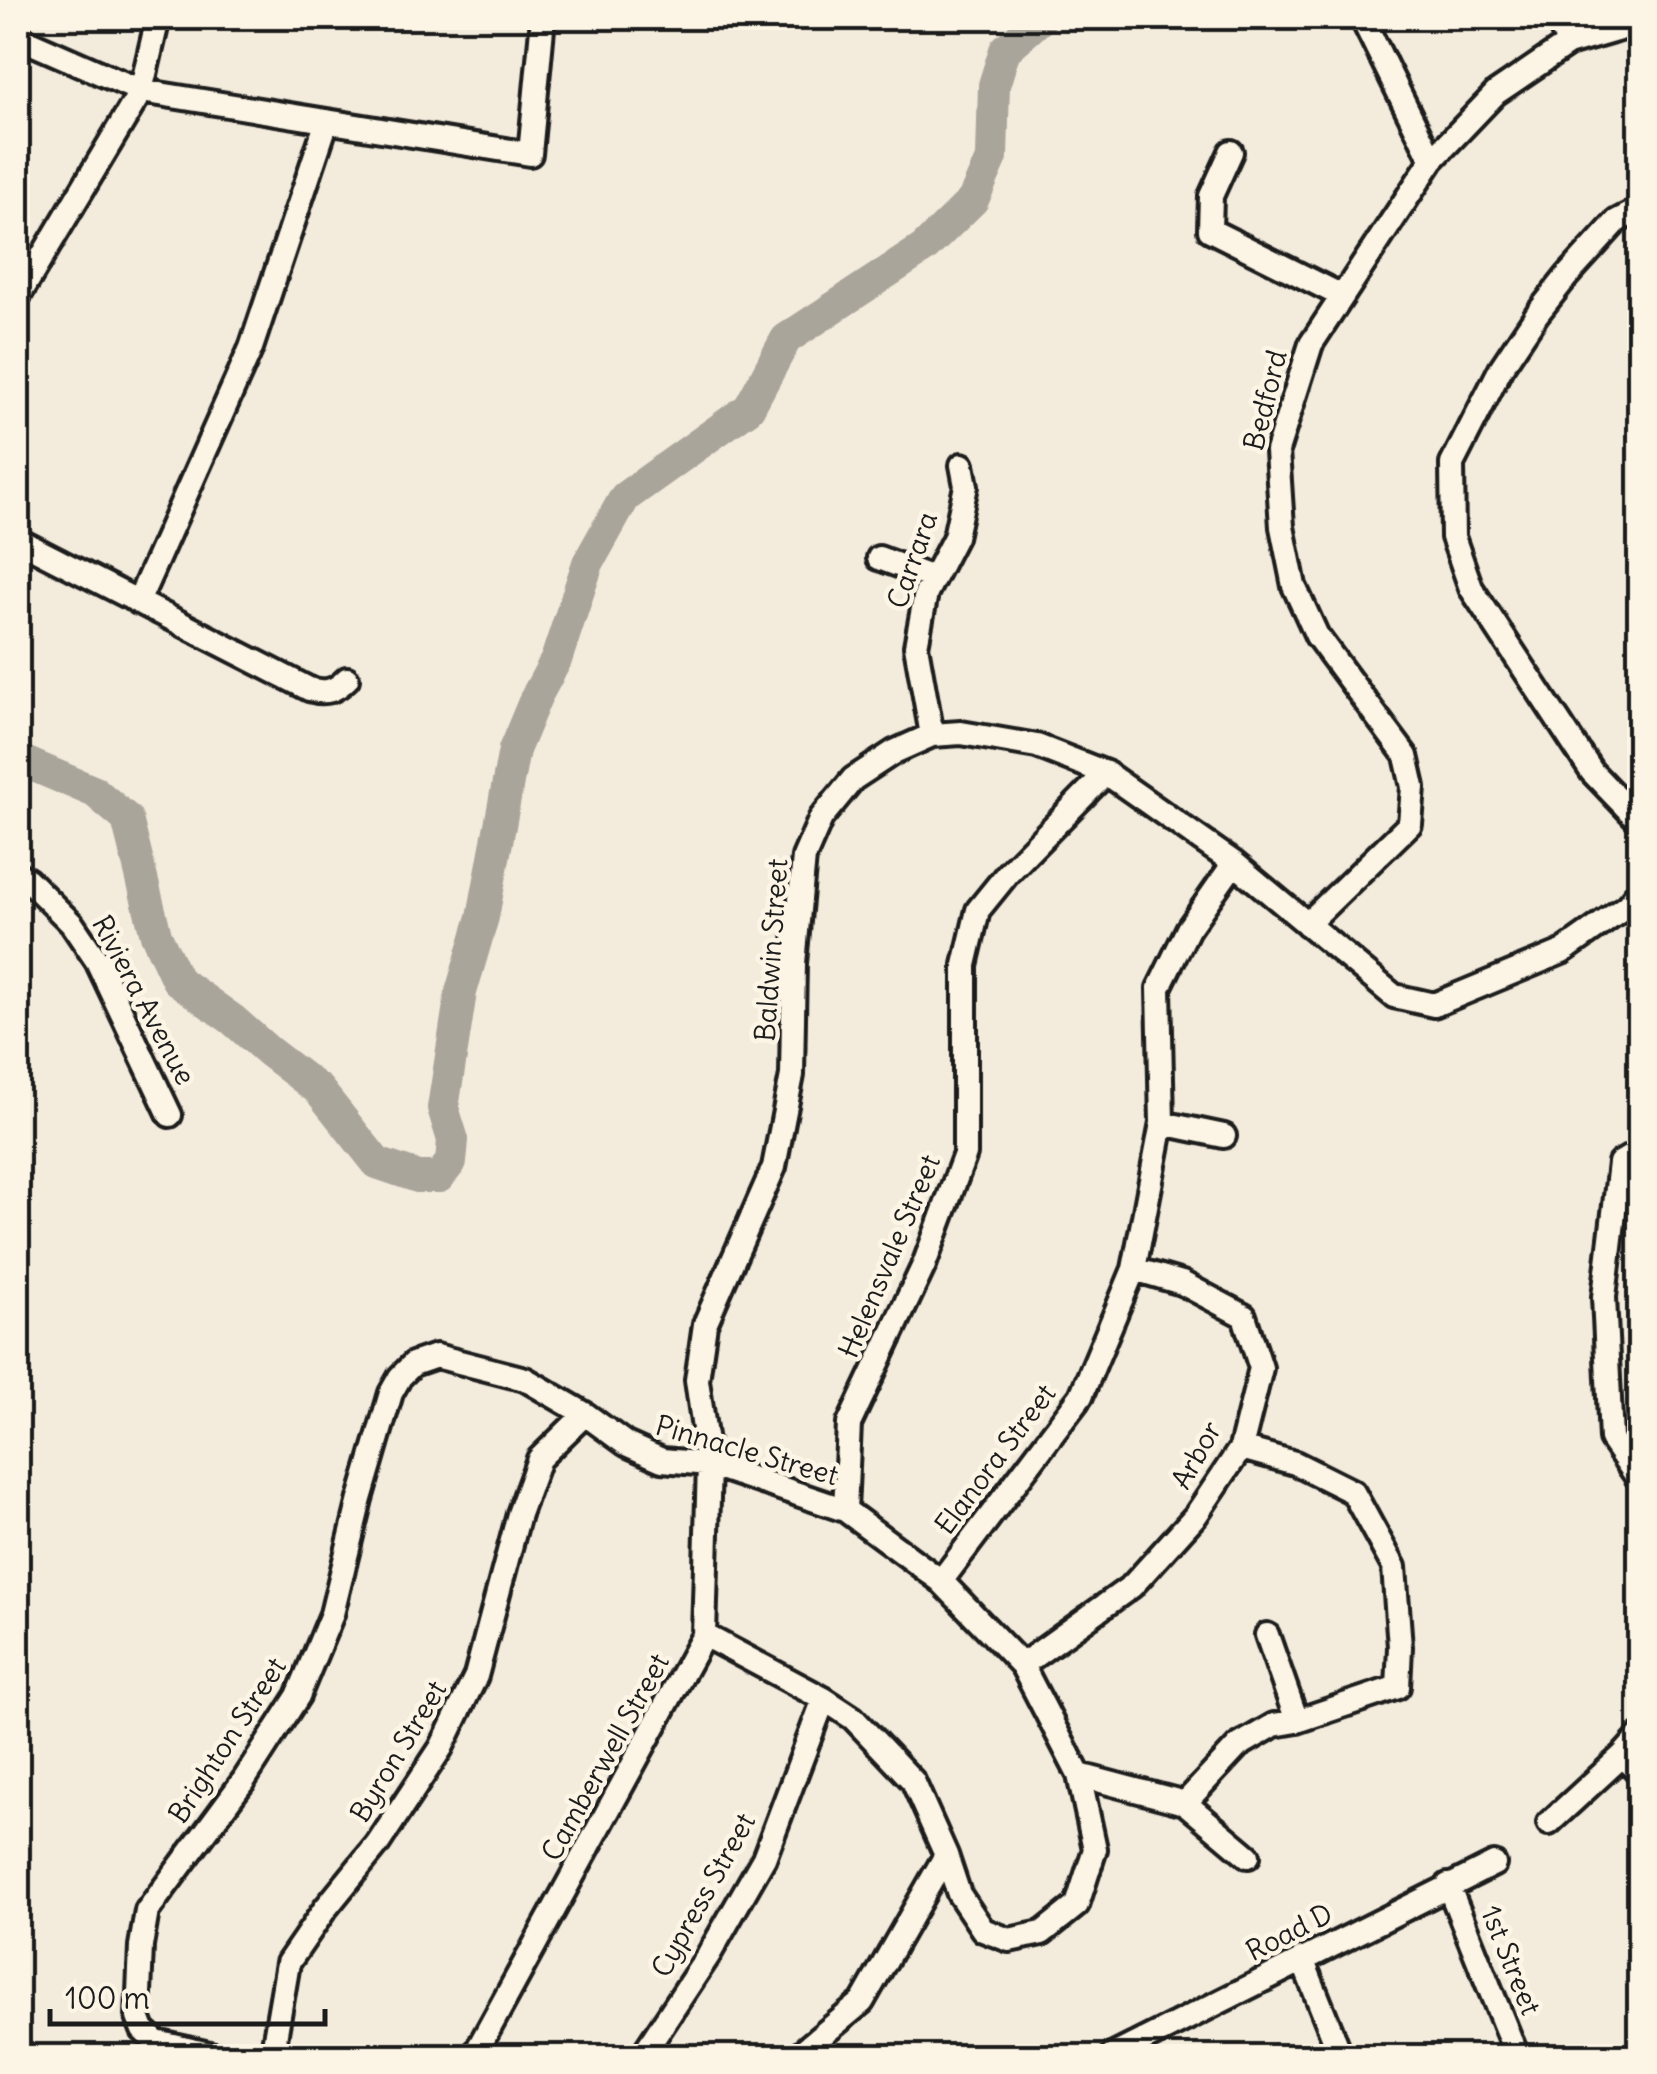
<svg xmlns="http://www.w3.org/2000/svg" width="1657" height="2074" font-family="Delius,sans-serif">
	<style>
		.lines { fill: none; stroke-linecap: round; stroke-linejoin: round }
		.river { stroke: #aaa59b; stroke-width: 32 }
		.minor-casing { stroke: #1c1c1c; stroke-width: 30 }
		.minor { stroke: #fcf5e5; stroke-width: 22 }
		.labels { text-anchor: middle; stroke-width: 9; stroke-linejoin: round; paint-order: stroke }
		.street-label { font-size: 28px; fill: #1c1c1c; stroke: #fcf5e5 }
	</style>
	<rect width="100%" height="100%" fill="#f3ecdd"/>
	<filter id="ink" filterUnits="userSpaceOnUse"><feTurbulence type="fractalNoise" baseFrequency=".01" numOctaves="2"/><feDisplacementMap in="SourceGraphic" scale="20" xChannelSelector="R" yChannelSelector="G"/><feConvolveMatrix kernelMatrix="1 2 1 2 8 2 1 2 1" color-interpolation-filters="sRGB"/></filter>
	<g filter="url(#ink)">
		<g class="lines">
			<!-- river -->
			<path class="river" d="M18,761L27,763L95,792L127,819L156,935L177,980L233,1020L268,1051L319,1090L377,1163L418,1177H439L451,1162L453,1140L443,1108L461,992L483,917L514,750L536,697L556,660L588,563L625,497L749,408L786,339L924,248L973,200L992,157L994,85L1005,50L1041,18"/>
			<defs>
				<path id="minor" d="M1362,18L1432,160
					M1558,18L1568,44
					M18,37L141,91L530,154L543,18
					M1231,152L1211,196L1210,230L1342,296
					M1640,209L1617,221L1567,276L1537,314L1501,368L1452,464L1453,537L1471,588L1592,772L1640,822
					M18,297L141,91L158,18
					M18,540L309,689C326,694 335,691 347,679
					M879,558L933,578
					M138,602L251,348L327,121
					M932,735L916,646L926,593L955,537L966,486L962,465
					M18,874L28,880L72,924L97,961L170,1115
					M1307,924L1410,824L1413,787L1406,756L1317,636L1294,586L1282,527L1277,451L1311,344L1432,160L1496,93L1568,44L1640,23
					M1162,1123L1224,1136
					M1640,1151L1620,1163L1604,1297L1611,1439L1640,1481
					M845,1510L849,1424L924,1265L965,1154V965L978,910L1008,873L1106,773
					M941,1581L1081,1396L1134,1269L1162,1123L1159,988L1188,929L1234,863
					M1267,1635L1297,1721
					M1022,1665L1132,1586L1196,1515L1241,1448L1261,1368L1244,1316L1182,1283L1134,1269
					M1623,1755L1640,1774
					M1079,1775L1185,1803L1248,1856
					M1185,1803L1238,1746L1274,1725L1297,1721L1398,1687L1400,1647L1394,1567L1353,1492L1295,1463L1241,1448
					M1549,1823L1623,1755L1640,1736
					M1448,1885L1517,2056
					M1302,1959L1341,2056
					M218,2056L156,2042L143,2030L138,2017L141,1946L147,1911L244,1780L298,1696L332,1614L360,1499L391,1393L400,1377L413,1364L436,1356L525,1379L585,1414L626,1444L662,1460L709,1464L845,1510L941,1581L1022,1665L1079,1775L1095,1849L1077,1905L1042,1933L1009,1940L983,1930L959,1894L946,1855L913,1781L853,1718L824,1699L704,1635
					M272,2056L288,1963L325,1909L377,1845L441,1748L476,1676L519,1514L539,1459L585,1414
					M474,2056L704,1635L709,1464L697,1380L705,1324L774,1167L792,1075L794,963L804,857L821,818L853,779L894,752L932,735L961,733L1037,746L1106,773L1234,863L1394,996L1434,1005L1562,952L1627,906L1640,890
					M642,2056L708,1956L764,1858L824,1699
					M797,2056L862,2002L946,1855
					M1112,2056L1494,1864"/>
			</defs>
			<!-- minor casing -->
			<use href="#minor" class="minor-casing"/>
			<!-- minor -->
			<use href="#minor" class="minor"/>
		</g>
	</g>
	<g class="labels">
		<!-- street labels -->
		<g class="street-label">
			<text transform="translate(1265 400) rotate(-76)" y="10">Bedford</text>
			<text transform="translate(912 560) rotate(-71)" y="10">Carrara</text>
			<text transform="translate(771 950) rotate(-86)" y="10">Baldwin Street</text>
			<text transform="translate(144 1000) rotate(62)" y="10">Riviera Avenue</text>
			<text transform="translate(889 1256) rotate(-67)" y="10">Helensvale Street</text>
			<text transform="translate(747 1450) rotate(16)" y="10">Pinnacle Street</text>
			<text transform="translate(1196 1455) rotate(-61)" y="10">Arbor</text>
			<text transform="translate(995 1459) rotate(-53)" y="10">Elanora Street</text>
			<text transform="translate(227 1740) rotate(-57)" y="10">Brighton Street</text>
			<text transform="translate(398 1751) rotate(-59)" y="10">Byron Street</text>
			<text transform="translate(605 1757) rotate(-61)" y="10">Camberwell Street</text>
			<text transform="translate(703 1895) rotate(-61)" y="10">Cypress Street</text>
			<text transform="translate(1289 1932) rotate(-27)" y="10">Road D</text>
			<text transform="translate(1511 1960) rotate(68)" y="10">1st Street</text>
		</g>
	</g>
	<!-- margin -->
	<rect width="1657" height="2074" fill="none" stroke="#fcf5e5" stroke-width="60"/>
	<rect x="30" y="30" width="1597" height="2014" fill="none" stroke="#1c1c1c" stroke-width="4" filter="url(#ink)"/>
	<!-- scale -->
	<path d="M50 2009v15h275v-15" fill="none" stroke="#1c1c1c" stroke-width="5"/>
	<text x="65" y="2009" font-size="30" fill="#1c1c1c" stroke="#fcf5e5" stroke-width="8" paint-order="stroke">100 m</text>
</svg>
